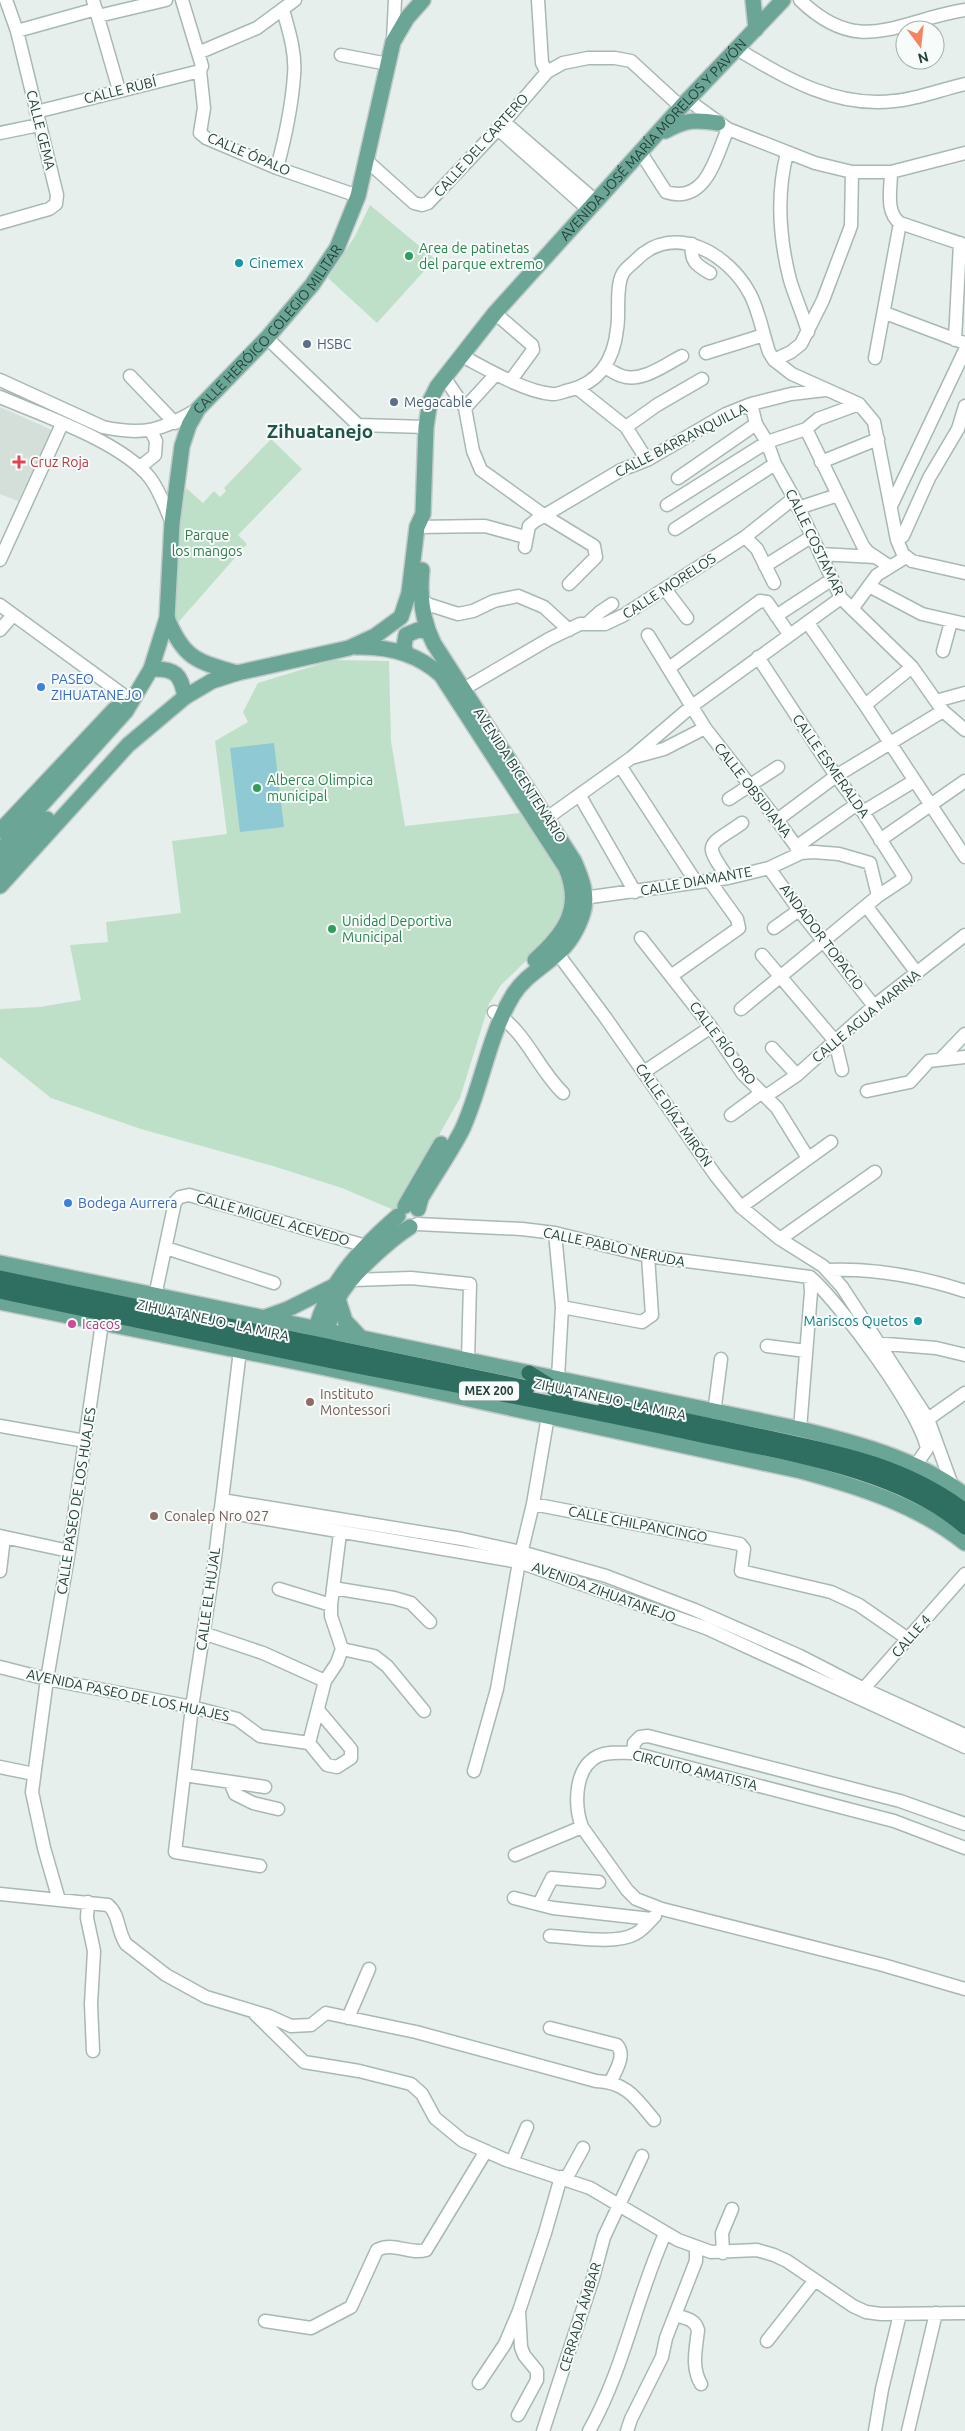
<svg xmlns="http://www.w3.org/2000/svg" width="965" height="2431" font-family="Ubuntu,sans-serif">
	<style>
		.built { fill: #d4dfda }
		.green { fill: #bfe0c8 }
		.water { fill: #8ec9d4 }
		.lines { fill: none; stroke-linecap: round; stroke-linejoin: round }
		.minor-casing { stroke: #a8b8b2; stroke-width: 15 }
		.major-casing { stroke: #c2cac8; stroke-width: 18 }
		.highway-casing { stroke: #c2cac8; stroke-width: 18 }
		.minor { stroke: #fff; stroke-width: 12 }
		.major { stroke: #6aa596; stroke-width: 15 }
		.highway { stroke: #2f6f62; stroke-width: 15 }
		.leisure-dot { fill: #2e9e5b; stroke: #f7fbf9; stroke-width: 2 }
		.culture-dot { fill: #0f9aa8; stroke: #f7fbf9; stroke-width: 2 }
		.service-dot { fill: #5c6f8a; stroke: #f7fbf9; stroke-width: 2 }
		.health-dot { fill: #e0444e; stroke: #f7fbf9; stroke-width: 2 }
		.shop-dot { fill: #3f7fe0; stroke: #f7fbf9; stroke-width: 2 }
		.hotel-dot { fill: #d1479c; stroke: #f7fbf9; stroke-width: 2 }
		.education-dot { fill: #8d6e63; stroke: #f7fbf9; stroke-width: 2 }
		.labels { text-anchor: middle; stroke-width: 4; stroke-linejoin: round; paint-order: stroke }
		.shield { fill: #f7fbf9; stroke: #637a73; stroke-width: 1 }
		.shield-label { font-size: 12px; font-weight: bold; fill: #24423a }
		.street-label { font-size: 14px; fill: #24423a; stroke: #f7fbf9 }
		.leisure-label { font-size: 14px; fill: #27864d; stroke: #f7fbf9; text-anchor: start }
		.culture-label { font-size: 14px; fill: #0d838f; stroke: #f7fbf9; text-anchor: start }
		.service-label { font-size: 14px; fill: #4e5e75; stroke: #f7fbf9; text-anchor: start }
		.health-label { font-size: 14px; fill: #be3a42; stroke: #f7fbf9; text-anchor: start }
		.park-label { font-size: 14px; fill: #2d7a4b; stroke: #f7fbf9 }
		.shop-label { font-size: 14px; fill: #366cbe; stroke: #f7fbf9; text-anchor: start }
		.hotel-label { font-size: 14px; fill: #b23c85; stroke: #f7fbf9; text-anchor: start }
		.education-label { font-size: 14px; fill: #785e54; stroke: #f7fbf9; text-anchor: start }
		.district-label { font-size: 19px; font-weight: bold; fill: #1f5548; stroke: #f7fbf9 }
	</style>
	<rect width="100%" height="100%" fill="#e6efeb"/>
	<!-- built -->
	<path class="built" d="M0,407L52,430L18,501L0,494Z"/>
	<!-- green -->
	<path class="green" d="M370,205L435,259L377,323L328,278L355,236Z
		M271,439L302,469L238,535L247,544L175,626C168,581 178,533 186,488L203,503L214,491L220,497L226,491L224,488Z
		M333,660L389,661L391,741L405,826L520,813L557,868L566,888L567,907L552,936L501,985L489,1004L460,1098L396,1211L342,1188L273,1166L141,1129L51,1098L0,1057V1009L40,1007L81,1000L70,945L108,942L106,922L181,913L172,841L227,834L215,741L248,722L243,712L258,683Z"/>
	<!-- water -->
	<path class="water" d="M274,743L284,827L240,832L230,748Z"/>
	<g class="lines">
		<defs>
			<path id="minor" d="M93,0L119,90
				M538,0L542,63L547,72
				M800,0C860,58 896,21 965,10
				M98,16L166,0
				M17,31L96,9
				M393,40L395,0
				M737,49C786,78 835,108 894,101C918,99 942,89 965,84
				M198,53L257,28L295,0
				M341,55L388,64
				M200,71L204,108L200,133L206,138L277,168L358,196
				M688,100L728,129L815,163L852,172H891L965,153
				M36,112L200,71L202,66L182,0
				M504,122L597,202
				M498,129L589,210
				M0,133L39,125
				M641,153L666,192C707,205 716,155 728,129
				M787,153C776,196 779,237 790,280C795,297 803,314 808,332
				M366,160L414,203L422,205L428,203L498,129L547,72L563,63L588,58H615L631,61L681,107
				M277,168C285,138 292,106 294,75C296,53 289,31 283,10
				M891,172C891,189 885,212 900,223L965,245
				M0,223L49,209L56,204L57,195L17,31L6,0
				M692,244C690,261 696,265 710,273
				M495,313L532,345L533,350L511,380
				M885,313L962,342
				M267,338L358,425L426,427
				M955,340L960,243
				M706,353L764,335
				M462,356C485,368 525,392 552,394C557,395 564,391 570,390C600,382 614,359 617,329C620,314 615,287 623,273C626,268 632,264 636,260C674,221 729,254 750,294C759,311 763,334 769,352L774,360L792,374L859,404L874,422L897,540L903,554L912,561L965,573
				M875,358L900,223
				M774,360L791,352L801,344L823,300L851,226L852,172
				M605,367C610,370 616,374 622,376C642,383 666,364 682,356
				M130,376L175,423
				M444,377L465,408L473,451L481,470L545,516L594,546L596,557L569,584
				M0,380L103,427C144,436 163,430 198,409
				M577,388L626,427L647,460
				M0,397C42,415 122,442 150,478C160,491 165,507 172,523
				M751,404L756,424L767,442L775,464L794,498L841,598L912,667L943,711L965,730
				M465,408L496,374
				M626,427L657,405L702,379
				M806,429L863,546L868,552L889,566
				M821,462L878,439
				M140,467L155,455L156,441L151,431
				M678,478L756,424
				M667,505L767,442L806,429L818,419L859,404
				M891,506L965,350
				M798,508L838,495
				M417,527L485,526L525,537
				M675,529L775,464
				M745,537L757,549L774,583
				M897,540L903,536L929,478L958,429L965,406
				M525,547L529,526L535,521L621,470L647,460L726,414L751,404L791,394L825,390
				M820,554L875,557
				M0,560L62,424
				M765,566L811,537
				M869,586L922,614L965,624
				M665,589L687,618
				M415,597L430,605L458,614L473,611L494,601L518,596L544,607L569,630
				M0,605L133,702
				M852,609L877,575L906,557
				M776,616L831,580
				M588,623L600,612L612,604
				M808,623L865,705L965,857
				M0,630L13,615
				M648,635L705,728L777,820L801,853
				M943,651L951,622
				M669,668L760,601L767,602L789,634
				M455,694L549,639L580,624H605L624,615L745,537L794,498
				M936,701L965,693
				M865,705L912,667
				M631,758L692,706L841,598
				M621,767L696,882
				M580,796L635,892
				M729,799L778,767
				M863,812L914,781
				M777,820L836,776L943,711
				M540,823L631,758L664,749L705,728
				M880,840L965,781
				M796,847L857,804
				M769,868L799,910L874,1006
				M728,878C702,841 708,847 742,823
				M576,899L728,878L769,868L801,853L814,852L839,854L870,863L878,896
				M867,907L917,973
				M774,928L799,910
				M641,938L711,1027L743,1074L777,1108L808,1158
				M558,954L605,1017L716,1176L741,1207L780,1239L823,1266L842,1287L928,1419L952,1485
				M762,955L835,1041L842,1070
				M671,976L739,928L737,919L709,880
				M741,1009L878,896L905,878L863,812L836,776L758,657
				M494,1012C526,1031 537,1068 563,1093
				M772,1048L797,1075
				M941,1059L965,1034
				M644,1072L711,1027
				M867,1091L910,1082L929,1061L965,1057
				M766,1096L797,1075L874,1006L965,935
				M731,1115L761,1093
				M741,1207L831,1142
				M417,1224L522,1229L555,1233L648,1256L810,1277C839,1302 921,1412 927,1449L915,1466
				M555,1233L562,1307L558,1378
				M780,1239L875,1172
				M166,1248L274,1283
				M827,1270C872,1268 922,1277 965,1291
				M353,1280L411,1278L470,1284L468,1360
				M155,1296L175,1202L180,1197L189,1195L366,1246
				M562,1307L642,1322L652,1315L648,1256
				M241,1342L215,1558L192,1707L175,1852L260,1866
				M874,1343L936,1348L965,1355
				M767,1346L806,1351
				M714,1413L721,1359
				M928,1419L965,1393
				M0,1426L85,1441
				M800,1429L811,1292L810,1277
				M222,1500L462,1539L521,1552L606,1576L695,1610L800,1656L864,1689L965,1735
				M533,1504L740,1544L744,1549L741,1571L831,1592L859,1605L908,1639
				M220,1511L519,1562L706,1628L965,1747
				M0,1536L69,1551
				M0,1571L4,1537
				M333,1588L394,1598L411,1603L430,1622
				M279,1589L331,1605
				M203,1633L263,1653L325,1681
				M342,1649L374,1656L387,1666L424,1711
				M0,1667L47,1679L192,1707L237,1719L260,1736L309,1743L327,1765L337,1767L351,1758V1749L319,1711
				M859,1694L965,1574
				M309,1743L325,1681L337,1663L342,1649L331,1616V1605L340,1533
				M633,1753L634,1743L640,1737L648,1736L900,1801L965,1824
				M0,1767L34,1774
				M474,1771L497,1689L519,1562L533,1504L548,1416
				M184,1775L265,1787
				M230,1782L235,1794L253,1803L278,1809
				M965,1848L894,1821L633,1753C622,1753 609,1751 598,1756C574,1768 574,1805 582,1827L627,1890L636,1899L662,1909L883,1965L965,1989
				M515,1855L582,1827
				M0,1894L108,1905C120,1915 117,1931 126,1944L166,1975L206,1997L269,2016L291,2026L311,2025L326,2013L416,2032L596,2081C626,2082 636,2098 654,2120
				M514,1898L553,1908L651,1919
				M59,1900L44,1848L32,1792L47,1679L69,1551L102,1323
				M88,1902L87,1918L94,1951L91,2004L93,2051
				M539,1904L552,1878L599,1882
				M550,1936C573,1937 615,1945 635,1934C643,1930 649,1922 655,1916
				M252,2011L304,2062L359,2071L411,2084L422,2094L435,2118L463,2141L506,2160L590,2188L678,2240L711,2252L757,2250L774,2255L787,2261L853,2306L866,2312L881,2314L965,2313
				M348,2018L369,1969
				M550,2028L617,2045C626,2055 616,2070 611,2081
				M512,2162L527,2127
				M566,2179L583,2148
				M723,2253L722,2233L732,2209
				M675,2315C685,2318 695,2319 698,2330C696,2349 691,2367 701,2384
				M265,2321L311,2328L351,2307L377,2250C393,2241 409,2255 426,2250L486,2151
				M767,2341L815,2280
				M479,2383L505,2344L519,2311L545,2233L561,2177
				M518,2415L537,2380V2371L524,2355L521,2347L519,2311
				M543,2431L593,2278L604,2237L642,2156
				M589,2431C624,2369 636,2298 665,2234
				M627,2431L631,2419L662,2357L666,2338L696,2261V2247
				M875,2431L882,2389L900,2314
				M908,2431L936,2313"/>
			<g id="major">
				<path d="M753,0L756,29"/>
				<path d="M665,131C686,120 694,119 718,123"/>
				<path d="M167,618C184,659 196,661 237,673"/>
				<path d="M356,647C388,646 417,653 441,675L566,868C583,908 565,933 535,960"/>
				<path d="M406,653L404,646L406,635L418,630L427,631"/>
				<path d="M151,669C175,668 181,674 185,697"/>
				<path d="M0,831L115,709"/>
				<path id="s1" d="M0,851L126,711L151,669L167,618L172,523L182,446L189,425L198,409L267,338L312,285L337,248L358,196L393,42L407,18L423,0"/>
				<path d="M0,869L47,819"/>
				<path id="s2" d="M0,886L128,745L185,697L212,681L237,673L349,648L375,636L401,617L409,593L417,527L423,514L426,427L430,401L437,387L495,313L681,107L783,0"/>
				<path d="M405,1206L441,1144"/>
				<path d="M418,1209L421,1198C434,1176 450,1153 462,1130C482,1087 488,1036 513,995C524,977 542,968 557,954C568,945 577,930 582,916C589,897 582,879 574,861L434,644C422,620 419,596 422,570"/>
				<path d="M0,1263L800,1429C857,1443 918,1459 965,1495"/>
				<path d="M338,1299L345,1321L360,1337"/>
				<path d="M0,1302L321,1367L801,1471C860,1487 917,1505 965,1543"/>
				<path d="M263,1318L288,1309L334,1286"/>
				<path d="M314,1337C324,1287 361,1248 398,1216"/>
				<path d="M325,1339C328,1326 332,1310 338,1298C350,1276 389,1240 410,1227"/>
			</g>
			<path id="highway" d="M0,1278L527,1388
				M0,1291C127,1318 255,1346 383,1371C488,1391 593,1411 697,1434C780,1452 900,1469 965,1527
				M529,1373L566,1396
				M606,1404C657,1414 708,1425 759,1436C834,1452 903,1464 965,1511"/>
		</defs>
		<!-- minor casing -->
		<use href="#minor" class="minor-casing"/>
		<!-- major casing -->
		<use href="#major" class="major-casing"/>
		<!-- highway casing -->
		<use href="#highway" class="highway-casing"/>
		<!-- minor -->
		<use href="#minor" class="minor"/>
		<!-- major -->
		<use href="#major" class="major"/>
		<!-- highway -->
		<use href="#highway" class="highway"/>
	</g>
	<!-- markers -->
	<g class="leisure-dot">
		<circle cx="409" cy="256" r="5"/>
		<circle cx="257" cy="788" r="5"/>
		<circle cx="332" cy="929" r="5"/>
	</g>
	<g class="culture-dot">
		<circle cx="239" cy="263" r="5"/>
		<circle cx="918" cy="1321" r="5"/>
	</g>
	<g class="service-dot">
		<circle cx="307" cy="344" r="5"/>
		<circle cx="394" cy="402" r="5"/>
	</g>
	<path class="health-dot" d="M16.5 454.5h5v5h5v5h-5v5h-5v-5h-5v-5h5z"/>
	<g class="shop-dot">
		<circle cx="41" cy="687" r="5"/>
		<circle cx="68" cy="1203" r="5"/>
	</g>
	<circle class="hotel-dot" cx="72" cy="1324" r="5"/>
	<g class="education-dot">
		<circle cx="310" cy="1402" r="5"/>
		<circle cx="154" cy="1516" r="5"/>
	</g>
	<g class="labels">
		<!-- shield labels -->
		<rect class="shield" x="459" y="1381.5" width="60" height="19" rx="4"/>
		<g class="shield-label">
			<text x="489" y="1395">MEX 200</text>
		</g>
		<!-- street labels -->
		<g class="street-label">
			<text transform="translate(120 90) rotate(-14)" y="5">CALLE RUBÍ</text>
			<text transform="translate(41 130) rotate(76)" y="5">CALLE GEMA</text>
			<text dy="5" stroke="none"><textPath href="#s2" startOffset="1062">AVENIDA JOSÉ MARÍA MORELOS Y PAVÓN</textPath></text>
			<text transform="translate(481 145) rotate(-48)" y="5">CALLE DEL CARTERO</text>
			<text transform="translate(249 154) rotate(23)" y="5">CALLE ÓPALO</text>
			<text dy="5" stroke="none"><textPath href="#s1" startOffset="610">CALLE HERÓICO COLEGIO MILITAR</textPath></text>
			<text transform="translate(681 440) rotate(-27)" y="5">CALLE BARRANQUILLA</text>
			<text transform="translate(815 542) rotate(64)" y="5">CALLE COSTAMAR</text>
			<text transform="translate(669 586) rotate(-33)" y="5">CALLE MORELOS</text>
			<text transform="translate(831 766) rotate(55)" y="5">CALLE ESMERALDA</text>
			<text transform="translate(520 775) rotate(57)" y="5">AVENIDA BICENTENARIO</text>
			<text transform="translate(753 790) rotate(52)" y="5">CALLE OBSIDIANA</text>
			<text transform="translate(696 881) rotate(-10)" y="5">CALLE DIAMANTE</text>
			<text transform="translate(822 937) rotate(53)" y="5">ANDADOR TOPACIO</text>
			<text transform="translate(866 1016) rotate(-40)" y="5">CALLE AGUA MARINA</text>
			<text transform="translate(723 1043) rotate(53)" y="5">CALLE RÍO ORO</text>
			<text transform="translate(674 1115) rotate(55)" y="5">CALLE DÍAZ MIRÓN</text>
			<text transform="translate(273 1219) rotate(16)" y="5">CALLE MIGUEL ACEVEDO</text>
			<text transform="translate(614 1247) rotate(12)" y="5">CALLE PABLO NERUDA</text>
			<text transform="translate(213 1320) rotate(12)" y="5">ZIHUATANEJO - LA MIRA</text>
			<text transform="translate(610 1399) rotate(12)" y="5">ZIHUATANEJO - LA MIRA</text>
			<text transform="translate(76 1501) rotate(-81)" y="5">CALLE PASEO DE LOS HUAJES</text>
			<text transform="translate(638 1524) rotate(11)" y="5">CALLE CHILPANCINGO</text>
			<text transform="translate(604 1592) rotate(20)" y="5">AVENIDA ZIHUATANEJO</text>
			<text transform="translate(208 1599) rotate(-82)" y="5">CALLE EL HUJAL</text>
			<text transform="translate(911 1636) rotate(-49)" y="5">CALLE 4</text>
			<text transform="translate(128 1695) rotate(12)" y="5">AVENIDA PASEO DE LOS HUAJES</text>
			<text transform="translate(695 1770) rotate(14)" y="5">CIRCUITO AMATISTA</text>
			<text transform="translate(580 2317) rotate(-73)" y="5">CERRADA ÁMBAR</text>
		</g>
		<!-- leisure labels -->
		<g class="leisure-label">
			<text x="419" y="253">Area de patinetas<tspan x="419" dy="16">del parque extremo</tspan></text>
			<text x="267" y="785">Alberca Olimpica<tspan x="267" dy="16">municipal</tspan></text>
			<text x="342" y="926">Unidad Deportiva<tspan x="342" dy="16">Municipal</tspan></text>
		</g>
		<!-- culture labels -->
		<g class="culture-label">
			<text x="249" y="268">Cinemex</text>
			<text x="908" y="1326" text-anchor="end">Mariscos Quetos</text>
		</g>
		<!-- service labels -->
		<g class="service-label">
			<text x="317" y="349">HSBC</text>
			<text x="404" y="407">Megacable</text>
		</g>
		<!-- health labels -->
		<g class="health-label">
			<text x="30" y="467">Cruz Roja</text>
		</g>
		<!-- park labels -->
		<g class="park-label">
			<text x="207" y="540">Parque<tspan x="207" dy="16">los mangos</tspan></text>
		</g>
		<!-- shop labels -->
		<g class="shop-label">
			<text x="51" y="684">PASEO<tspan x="51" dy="16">ZIHUATANEJO</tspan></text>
			<text x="78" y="1208">Bodega Aurrera</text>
		</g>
		<!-- hotel labels -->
		<g class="hotel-label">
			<text x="82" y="1329">Icacos</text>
		</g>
		<!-- education labels -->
		<g class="education-label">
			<text x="320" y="1399">Instituto<tspan x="320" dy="16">Montessori</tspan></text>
			<text x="164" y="1521">Conalep Nro 027</text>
		</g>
		<!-- district labels -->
		<g class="district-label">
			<text x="320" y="438">Zihuatanejo</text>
		</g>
	</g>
	<!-- north arrow -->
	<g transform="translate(920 45) rotate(165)"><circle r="24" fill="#f7fbf9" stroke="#a3b1ad"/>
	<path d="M0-4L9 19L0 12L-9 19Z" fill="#f4845f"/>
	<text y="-8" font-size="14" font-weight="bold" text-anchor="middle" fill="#24423a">N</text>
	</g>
</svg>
